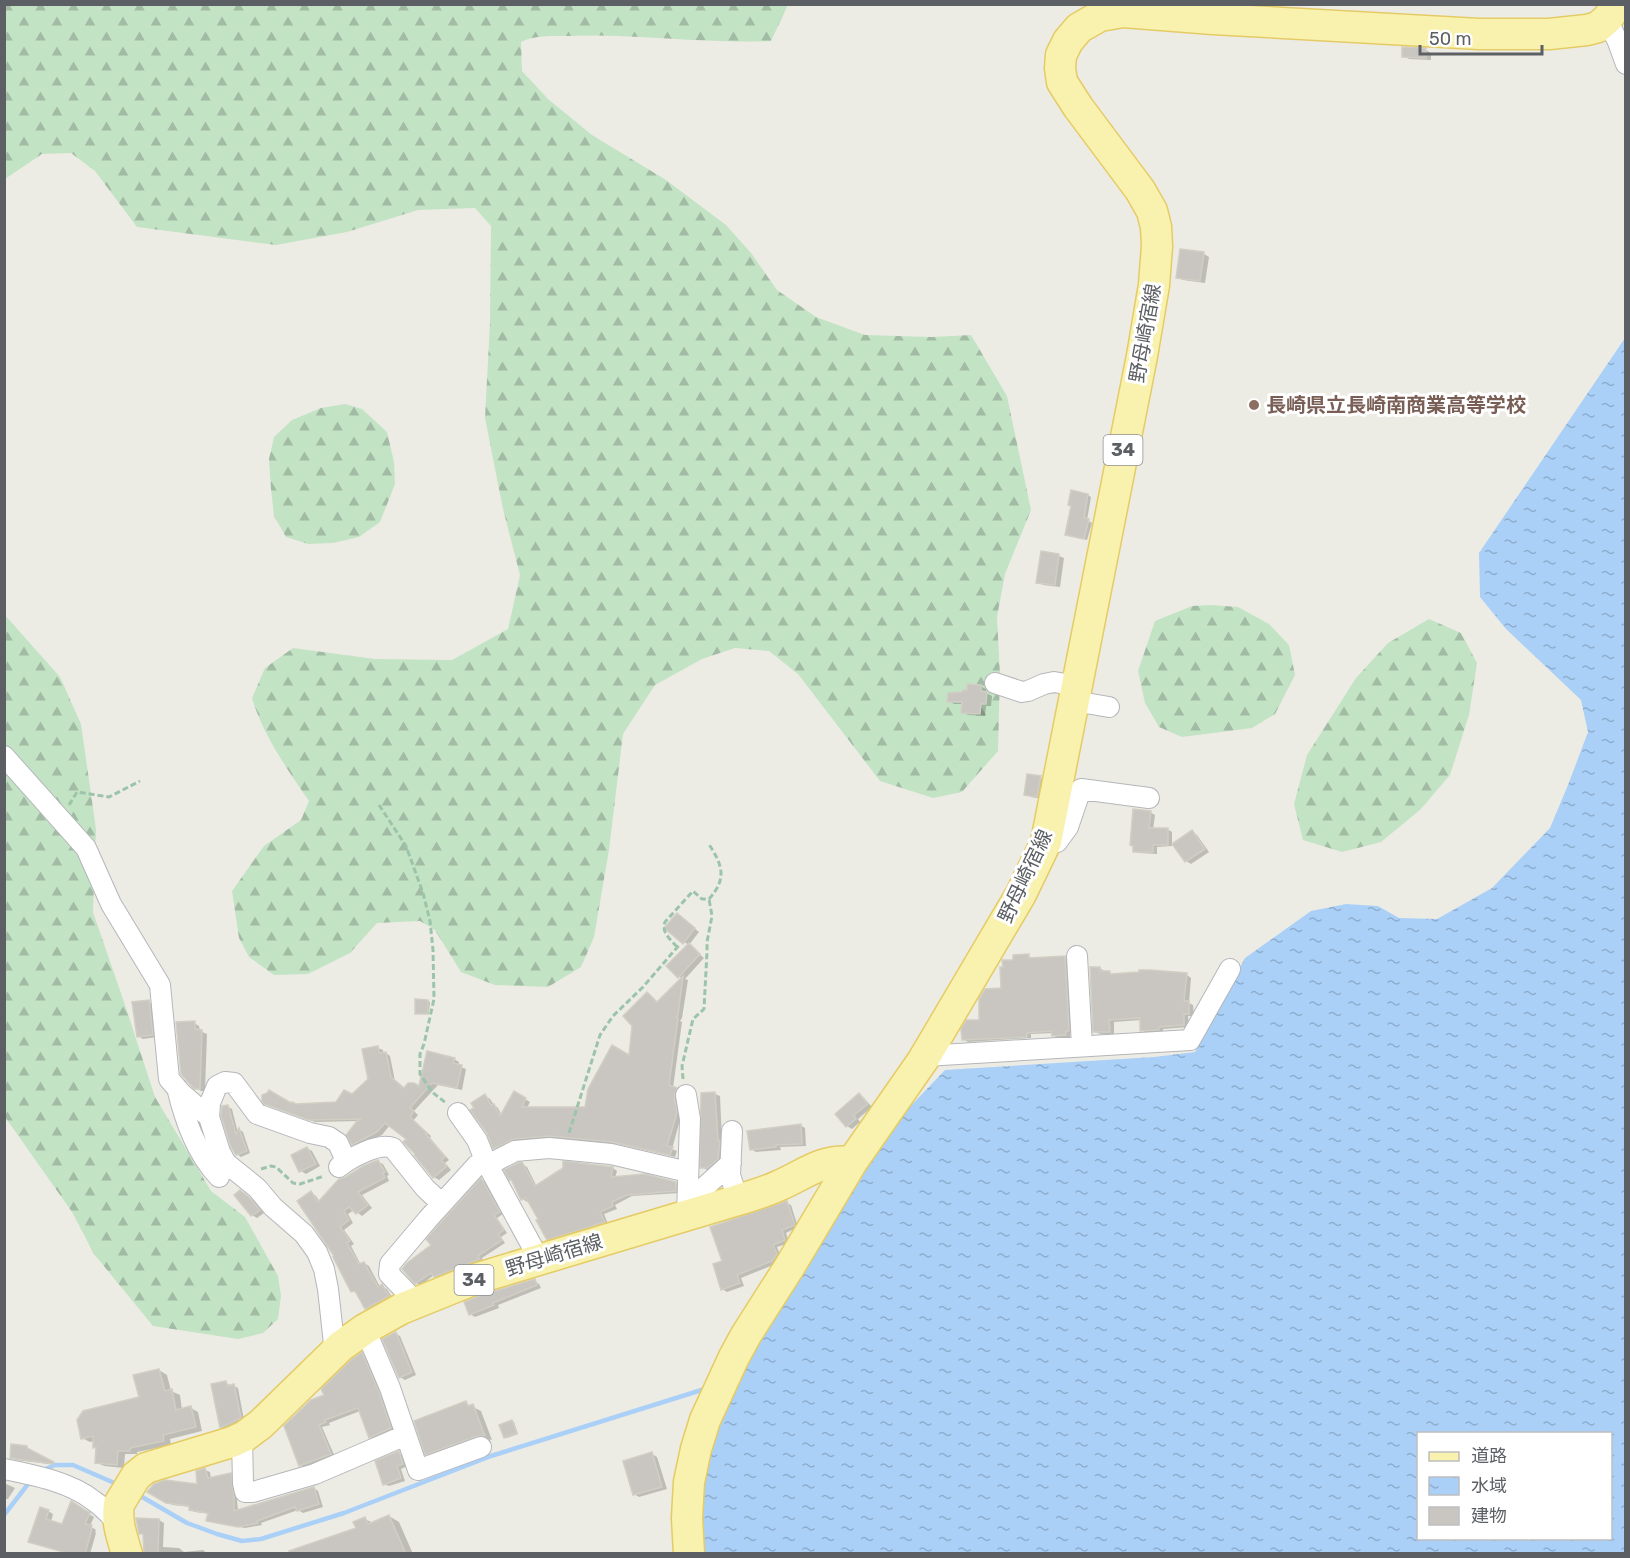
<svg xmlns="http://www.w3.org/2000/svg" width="1630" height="1558" font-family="Rubik,'Noto Sans JP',sans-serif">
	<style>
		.forest { fill: url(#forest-firs) }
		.water { fill: url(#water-ripples); fill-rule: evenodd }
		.shadow { fill: #0003 }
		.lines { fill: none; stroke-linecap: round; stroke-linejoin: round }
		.stream { stroke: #aad0f8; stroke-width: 4.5 }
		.building { fill: #c9c6c1; stroke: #d1cec3; stroke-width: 1.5 }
		.street-casing { stroke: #b4b6ba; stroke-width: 22 }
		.primary-casing { stroke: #e5cb65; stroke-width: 33 }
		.path { stroke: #9cc4aa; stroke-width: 3; stroke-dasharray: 6 3; stroke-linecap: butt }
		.street { stroke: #fff; stroke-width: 20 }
		.primary { stroke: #f8f2ae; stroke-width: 30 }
		.education-dot { fill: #8d6e63; stroke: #fff; stroke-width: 2 }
		.labels { text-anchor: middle; stroke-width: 6; stroke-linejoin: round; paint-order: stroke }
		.shield { fill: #fff; stroke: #8d8f92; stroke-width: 1.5 }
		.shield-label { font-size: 18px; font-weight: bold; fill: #5c5f63 }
		.street-label { font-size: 20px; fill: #5c5f63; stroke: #fff }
		.education-label { font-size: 20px; font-weight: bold; fill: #785e54; stroke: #fff; text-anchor: start }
	</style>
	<defs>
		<pattern id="forest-firs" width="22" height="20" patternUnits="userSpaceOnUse" patternTransform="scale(1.5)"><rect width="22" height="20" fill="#c3e3c5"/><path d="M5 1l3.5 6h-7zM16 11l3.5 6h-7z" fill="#a2bba4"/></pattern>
		<pattern id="water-ripples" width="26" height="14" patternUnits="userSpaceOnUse" patternTransform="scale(1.5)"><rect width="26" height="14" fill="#aad0f8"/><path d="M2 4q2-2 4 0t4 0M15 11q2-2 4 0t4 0" fill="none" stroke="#8eaccc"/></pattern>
	</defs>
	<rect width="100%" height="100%" fill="#edece4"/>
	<!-- forest -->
	<path class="forest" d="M5,5H788L771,41C702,44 634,33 566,36C551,36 535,35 521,42L522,71L548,99L592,135L666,180L726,225L751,253L777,290L816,317L865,335L932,337L971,335L1007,396L1031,510L1005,574L997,617L1000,675L998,751L962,792L933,798L880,781L798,674L769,651L735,648L702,659L655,685L623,734L609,850L594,937L581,967L548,987L495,985L461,972L435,930L420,921L377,923L350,953L308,974L274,975L249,957L239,938L232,891L264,846L301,820L309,801C287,769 263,735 252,698L265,668L293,648L375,659L452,660L508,629L520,575L503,509L485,418L490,322L491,226L475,208L418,210L347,232L276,245L137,227L95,171L71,153L42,154L5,179Z
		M345,404L362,409L387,432L394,462L395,484L380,522L359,537L333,543L308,544L286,537L274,516L271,489L269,459L274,437L292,420L321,408Z
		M1211,605L1238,607L1269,624L1289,645L1295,675L1275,714L1252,728L1182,737L1159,727L1145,703L1138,671L1155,621L1192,606Z
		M4,614L60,677L81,724L96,829L93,912L124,1002L155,1097L211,1191L245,1217L278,1276L281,1296L278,1319L263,1333L238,1339L153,1326L94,1254L72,1212L5,1117Z
		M1429,619L1461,633L1477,663L1469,715L1450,775L1420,810L1381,842L1342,852L1303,840L1294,804L1307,755L1356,678L1388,643Z"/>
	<!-- water -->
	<path class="water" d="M1625,338V1553L705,1554L696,1540L694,1519L723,1400L879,1139L945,1070L1154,1057L1195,1052L1245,958L1311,911L1346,904L1378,906L1399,918L1437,919L1492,888L1550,828L1568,785L1588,732L1581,700L1506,629L1480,597L1479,553ZM1418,1434H1610V1538H1418Z"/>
	<!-- shadow -->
	<path class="shadow" d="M1426,50L1431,53V60L1409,59L1404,56Z
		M1181,251L1204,254L1209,257L1205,283L1183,280L1178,277Z
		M1088,495L1091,497L1087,520L1092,523L1087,540L1067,534Z
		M1042,553L1059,556L1064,558L1060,587L1043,585L1038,582Z
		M980,686L986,689V693L992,696L991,706H986L985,716L968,715L963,712V704H954L949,701Z
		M1028,776L1041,778L1046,780L1042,799L1031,797L1026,794Z
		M1150,812L1155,815L1153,830L1167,829L1172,832V846L1157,847V854L1139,853L1135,851Z
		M1192,832L1197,835L1209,852L1191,864L1186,861L1174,844Z
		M678,915L699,932L689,945L704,958L685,979L688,980L682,1018L680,1021L682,1022L673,1088L681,1092V1116L672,1149L677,1151L675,1157L618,1144L554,1138L519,1141L499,1150L495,1148L485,1096L490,1099L494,1105L498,1108L502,1116L515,1093L530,1102L527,1108L586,1109L630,1057L647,994L658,1003L682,979L668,966L689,945L684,942Z
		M1028,956L1034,959L1065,957L1069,960L1073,1033H1070V1037L1058,1038L1053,1035V1033L1031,1034V1038L968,1042L963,1039L981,1021L1002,990L1015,961Z
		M1100,968L1104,971V973L1109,972L1114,976L1187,975L1191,978L1189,1003L1193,1005L1194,1016H1188L1189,1027L1163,1029V1032L1147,1033L1142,1030L1141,1020L1114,1022V1034H1100L1095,1032Z
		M428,1001L430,1002L429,1014H418Z
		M149,1002L154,1005L157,1037L143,1039L138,1036Z
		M194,1023L199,1026L200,1031L207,1034L205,1091H201L195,1087Z
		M378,1048L383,1050V1054L386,1053L390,1056L395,1081L405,1089L420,1088L454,1059L459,1062L458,1066L466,1069L462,1090L438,1085L414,1111L418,1115L413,1121L431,1136L430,1138L449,1160L445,1163L451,1170L439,1180L434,1177L408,1139L390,1125L382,1135L358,1146L353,1144L359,1121L315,1122L271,1106L337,1104L351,1096L369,1080Z
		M715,1094L720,1096L723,1161L713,1170H707L702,1167Z
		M859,1095L864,1098L872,1107L858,1119L860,1122L852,1129L847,1126Z
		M227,1106L232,1109L238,1133L240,1130L243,1132L250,1153L241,1157L237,1154Z
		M800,1125L805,1128L806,1146L780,1147L781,1150L756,1152L751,1149Z
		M307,1148L312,1151L320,1166L306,1174L301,1171Z
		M378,1162L383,1164L389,1175L387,1176L389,1181L362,1195L372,1208L362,1216L354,1210L348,1214L353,1223L344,1230L354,1244L351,1246L361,1265L364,1263L369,1266L380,1287L382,1286L387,1289L393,1299L371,1311L366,1308L357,1294L353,1291L311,1193L316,1196L320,1202L346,1178Z
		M564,1163L613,1168L617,1171L615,1178L675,1183L680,1186V1193L632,1196L615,1205L617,1209L604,1214L608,1224L552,1241L548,1238L540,1219L529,1200L527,1202L523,1199L522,1164L527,1167L537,1187L565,1168Z
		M482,1180L485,1182L503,1214L497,1218L507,1233L501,1237L505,1243L482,1258L483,1262L439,1278L434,1275L421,1285L416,1283L433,1246Z
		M246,1195L254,1201L264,1213L257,1218L252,1215Z
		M786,1203L791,1205L798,1227L786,1233L789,1243L777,1247L781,1257L778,1263L741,1278L744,1286L727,1292L722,1289L724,1262Z
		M534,1281L539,1284L541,1288L498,1305L499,1308L475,1317L470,1314Z
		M396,1334L400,1336L416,1375L405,1380L400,1377Z
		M362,1354L366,1357L383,1396L395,1431L375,1440L370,1437L360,1411L329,1423L330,1425L322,1427L335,1457L305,1468L300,1465L326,1396Z
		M159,1370L167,1375L171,1391L180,1395L182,1410L191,1408L198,1412L202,1431L170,1439L171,1445L137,1452V1454H125L124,1468L104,1466L96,1462L98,1448L95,1447V1441L90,1442L82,1438L141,1398Z
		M226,1382L231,1387L234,1386L238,1388L244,1420L225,1429L221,1427Z
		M465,1403L481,1411L492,1440L486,1439L435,1458L427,1454Z
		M512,1421L514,1422L518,1434L507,1438L505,1437Z
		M27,1448L32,1450L31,1452L57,1465L16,1460L11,1457Z
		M399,1453L404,1456L407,1466L401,1469L405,1481L389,1486L384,1484Z
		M652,1454L657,1457L667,1489L639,1497L634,1494Z
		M205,1470L210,1472L211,1479L231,1475L235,1478L238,1511L314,1488L318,1491L323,1507L303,1513L298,1510L261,1523L262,1525L245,1528L212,1522L208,1520L210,1514L195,1512L190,1510L191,1507L173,1505L149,1491L198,1486Z
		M4,1483L15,1488L8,1499H6L4,1501Z
		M71,1503L94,1517L90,1526L96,1530L95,1532L96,1533L90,1554H68L30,1541L48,1511L53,1514L51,1522L63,1526Z
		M389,1516L399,1522L413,1554H289L358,1529L365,1519L373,1523Z
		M159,1520L164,1523L163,1547L179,1548L184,1552L203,1550L208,1554H145V1535L140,1533Z"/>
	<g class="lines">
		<!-- stream -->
		<path class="stream" d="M43,1470L55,1465H73L119,1485
			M137,1494L187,1523L217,1534L242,1541L261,1539L344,1513L491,1456L708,1388
			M4,1515L32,1479"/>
	</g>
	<!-- building -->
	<path class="building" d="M1402,47L1426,48V58L1402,57Z
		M1180,249L1204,252L1200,281L1176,278Z
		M1071,490L1088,494L1084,518L1089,519L1084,539L1065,535L1071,506L1068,505Z
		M1041,551L1059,554L1055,585L1036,583Z
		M967,684L981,685V691L987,692L986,704H981L980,714L961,713L962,702H947L948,693L962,692L963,690H967Z
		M1027,774L1041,776L1037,797L1024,795Z
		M1133,809L1151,811L1149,828H1168V845H1153V852H1133V846L1130,845Z
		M1192,830L1205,849L1185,862L1172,844Z
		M677,913L695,928L683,944L664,928Z
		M689,943L700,954L678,978L666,966Z
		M1029,954V958L1065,956L1069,1031H1066V1035L1052,1036L1051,1031L1027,1033V1037L962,1040L961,1029L966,1020H979V999L985,989L1001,988L1000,967H1003L1002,960H1013V955Z
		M1090,967H1100V971H1110V974L1139,972V970H1150L1187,973L1184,1001H1189V1014H1184V1025L1159,1027V1030L1140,1031V1018L1109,1020L1110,1032H1093Z
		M683,976L678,1015L676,1017L678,1018L669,1085L677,1088L674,1096L677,1113L667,1146L673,1147L670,1155L612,1142L550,1136L514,1139L493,1149L487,1133L470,1110L474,1108L471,1103L485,1094L491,1105L494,1104L500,1116L514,1091L526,1098L522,1107H585L588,1089L612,1045L629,1055L632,1026L623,1016L647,992L657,1002Z
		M415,999L428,1000V1014H415Z
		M149,1000L153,1035L137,1037L132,1002Z
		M195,1021V1029L202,1030L200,1089H194L181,1074L176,1022Z
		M378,1046L379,1053L386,1052L391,1077L404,1088L408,1083H414L419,1086L427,1051L455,1058L453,1063L462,1065L457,1088L432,1083L410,1108L414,1111L410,1117L427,1133L426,1134L445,1157L441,1160L447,1166L433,1178L414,1155L415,1154L403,1142L406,1139L385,1123L377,1132L352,1145L346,1135L357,1121L361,1119L309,1120L264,1104L262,1101V1095L267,1093L269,1090L291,1103L292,1102L296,1104L336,1102L344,1090L352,1094L368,1079L362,1049Z
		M715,1092L718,1140L720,1141L718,1159L707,1168H700L701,1093Z
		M859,1093L868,1104L854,1115L856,1119L846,1127L835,1114Z
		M228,1105L236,1134L239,1128L247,1151L236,1155L231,1147L221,1116L222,1106Z
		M801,1124L802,1144L776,1145V1147L750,1150L747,1131Z
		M307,1147L316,1164L299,1172L291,1155Z
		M378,1160L385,1172L383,1173L385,1178L358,1192L368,1205L356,1214L349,1207L344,1211L349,1220L340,1227L350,1241L347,1243L359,1264L364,1262L378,1287L382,1284L389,1296L365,1309L355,1291L351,1292L333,1257L334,1256L297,1201L311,1191L318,1202L339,1179L346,1177L363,1166Z
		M563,1161L613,1167L611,1177L645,1174L676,1182V1191L627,1195L612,1202L613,1206L600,1212L605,1222L547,1240L536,1220L538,1219L526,1198L521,1200L511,1179L509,1180L504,1170L518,1163L522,1162L535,1186L563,1168Z
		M481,1178L500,1212L494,1215L504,1230L498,1234L502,1240L478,1256L480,1259L434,1277L431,1273L415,1284L402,1269L407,1263L431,1245L426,1239Z
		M240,1190L249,1197L260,1210L251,1216L234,1195Z
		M787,1201L795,1225L782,1230L785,1240L773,1245L777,1254L772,1261L737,1275L740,1283L721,1290L713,1264L722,1261L710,1227Z
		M535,1279L537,1285L493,1303L494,1305L469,1315L464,1302L481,1295Z
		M396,1332L412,1372L399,1378L382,1339Z
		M362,1352L379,1392L391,1428L369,1438L358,1408L325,1420L326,1422L319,1425L331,1454L299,1466L284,1426L311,1400L324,1395L321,1389L352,1359Z
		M159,1369L165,1391L172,1389L176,1410L191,1406L196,1427L163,1435L164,1441L130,1448V1451H118L117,1465L95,1463L96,1447L93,1448V1436L81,1439L77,1420L83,1411L139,1397L133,1375Z
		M226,1381L227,1386L234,1384L241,1418L220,1428L211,1384Z
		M466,1401L468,1406L473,1404L485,1436H477L425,1455L414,1421Z
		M512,1420L517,1433L504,1438L499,1425Z
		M11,1444L27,1446V1448L54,1462L53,1464L10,1458Z
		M399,1451L403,1464L397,1466L401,1478L383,1485L375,1461Z
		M652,1452L662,1487L633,1495L623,1461Z
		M205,1468L208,1478L231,1473L234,1496V1511L314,1487L319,1504L297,1511L295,1507L257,1521L258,1523L238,1527L206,1521L208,1513L189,1510V1506L166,1503L147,1492L154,1484L165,1480L197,1484L196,1471Z
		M71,1501L90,1513L85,1524L92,1525L91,1528L92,1529L85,1554H70L28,1542L40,1507L49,1510L46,1519L62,1524Z
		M389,1515L406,1554H290L289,1551L356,1528L353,1522L365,1517L368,1524Z
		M136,1518L159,1519L158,1554H144L143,1534H139Z"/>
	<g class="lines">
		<defs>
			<path id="street" d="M1607,19L1618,42L1626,64
				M995,683L1022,692L1028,691L1044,684L1054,682L1077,686
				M1074,701L1109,707
				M4,756L86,848L111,904L160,985L169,1079L181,1093L209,1117
				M1046,842H1057L1068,827L1081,789L1149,798
				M1077,956L1082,1046
				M925,1056L1190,1040L1230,969
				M177,1088C185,1120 196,1153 219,1177
				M686,1095L690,1119L687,1215
				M458,1113L477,1140L485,1160
				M732,1131L730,1175L738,1200
				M488,1165L515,1151L549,1148L611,1154L688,1172
				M339,1167C350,1158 379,1142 393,1148L425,1188L442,1204
				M701,1211L698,1193L731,1163
				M416,1302L389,1274L390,1264L428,1219L477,1165L485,1160L539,1259
				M365,1329L390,1388L418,1470L481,1447
				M335,1353L328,1289L324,1269L317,1252L304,1234L273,1207L257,1188L226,1163L220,1152L209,1117L210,1103L217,1086L225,1082L234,1083L257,1114L310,1133L329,1137L338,1143L346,1161
				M242,1438L243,1483L245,1492H253L315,1474L406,1435
				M4,1469C34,1475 70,1482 94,1501C103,1507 111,1516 119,1524"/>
			<path id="primary" d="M127,1554C122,1537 116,1521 119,1504L136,1476L146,1468L232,1442L245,1436L261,1424L341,1346L365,1329L401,1309L475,1279L738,1200C751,1196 765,1192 778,1186C804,1175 822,1158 852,1162
				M689,1554L687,1518L689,1482L696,1449L705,1420L734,1357L746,1335L790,1266L852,1162L923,1060L1021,894L1046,842L1142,356L1154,285L1157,246L1156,227L1152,211L1140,190L1078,107L1062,82L1060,68L1061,55L1068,41L1079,28L1100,16L1123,12L1213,19L1479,34H1549L1587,30L1598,27L1607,19L1613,11L1615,4"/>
		</defs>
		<!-- street casing -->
		<use href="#street" class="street-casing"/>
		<!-- primary casing -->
		<use href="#primary" class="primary-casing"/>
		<!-- path -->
		<path class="path" d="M69,805L77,792L109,797L140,781
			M379,805L406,846L423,893L430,921L433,950L434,999L424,1044L420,1054V1074L432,1092L446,1103
			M677,947C670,939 661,932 665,922L693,891L702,899H709C728,878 722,864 708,843
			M683,1079L682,1066L693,1019L704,1009L707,952V942L712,916L709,899
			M569,1133L600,1035L613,1016L643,987L680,944
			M261,1169L271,1166L276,1167L293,1183L300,1184L324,1176"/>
		<!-- street -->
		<use href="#street" class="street"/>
		<!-- primary -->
		<use href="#primary" class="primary"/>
	</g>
	<!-- markers -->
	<circle class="education-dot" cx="1254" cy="405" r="6"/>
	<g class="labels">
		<!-- shield labels -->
		<g class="shield">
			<rect x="1103.5" y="435" width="39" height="30" rx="4.5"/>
			<rect x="454.5" y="1265" width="39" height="30" rx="4.5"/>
		</g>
		<g class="shield-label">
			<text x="1123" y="456">34</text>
			<text x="474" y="1286">34</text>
		</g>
		<!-- street labels -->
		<g class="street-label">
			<text transform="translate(1145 333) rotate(-80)" y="7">野母崎宿線</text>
			<text transform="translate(1025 876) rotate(-65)" y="7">野母崎宿線</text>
			<text transform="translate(554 1255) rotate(-17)" y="7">野母崎宿線</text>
		</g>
		<!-- education labels -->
		<g class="education-label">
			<text x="1266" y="412">長崎県立長崎南商業高等学校</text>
		</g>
	</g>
	<!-- border -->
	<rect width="1630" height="1558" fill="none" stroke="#5c5f63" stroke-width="12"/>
	<!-- legend -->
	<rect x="1417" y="1432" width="195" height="108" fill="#ffffff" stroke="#bebfc1" stroke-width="1.5"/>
	<rect x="1429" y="1452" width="30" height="9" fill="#f8f2ae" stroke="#bebfc1" stroke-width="1.5"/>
	<text x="1471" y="1462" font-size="18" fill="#5c5f63">道路</text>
	<rect x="1429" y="1477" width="30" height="18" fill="url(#water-ripples)" stroke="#bebfc1" stroke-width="1.5"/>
	<text x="1471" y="1492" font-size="18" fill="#5c5f63">水域</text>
	<rect x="1429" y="1507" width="30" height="18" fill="#c9c6c1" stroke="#bebfc1" stroke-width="1.5"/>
	<text x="1471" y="1522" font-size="18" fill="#5c5f63">建物</text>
	<!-- scale -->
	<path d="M1420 45v9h122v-9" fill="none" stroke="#5c5f63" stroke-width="3"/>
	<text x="1429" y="45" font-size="18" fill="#5c5f63" stroke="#ffffff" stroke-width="4.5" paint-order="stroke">50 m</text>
</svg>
